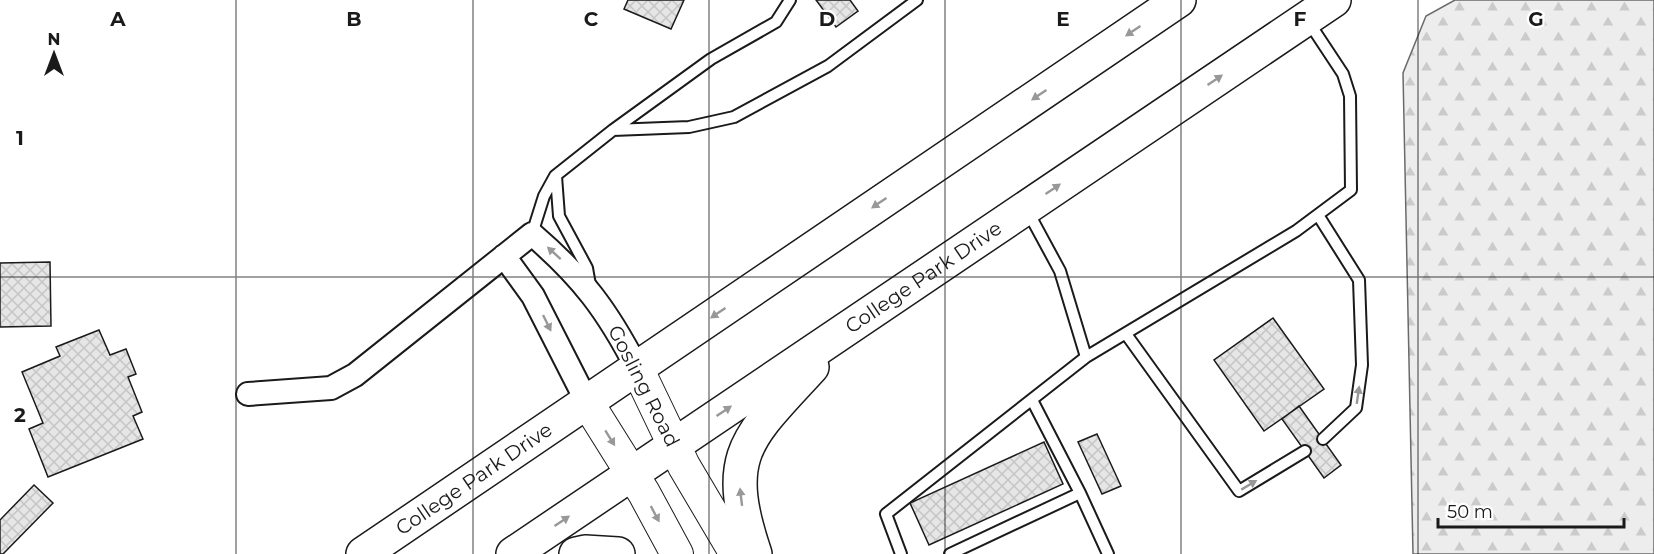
<svg xmlns="http://www.w3.org/2000/svg" width="1654" height="554" font-family="Montserrat,sans-serif">
	<style>
		.forest { fill: url(#forest-firs); stroke: #6a6a6a; stroke-width: 1.5 }
		.building { fill: url(#building-cross-hatch); stroke: #1a1a1a; stroke-width: 1.5 }
		.lines { fill: none; stroke-linecap: round; stroke-linejoin: round }
		.service-casing { stroke: #1a1a1a; stroke-width: 14 }
		.minor-casing { stroke: #1a1a1a; stroke-width: 26 }
		.secondary-casing { stroke: #1a1a1a; stroke-width: 34 }
		.primary-casing { stroke: #1a1a1a; stroke-width: 36 }
		.service { stroke: #fff; stroke-width: 10 }
		.minor { stroke: #fff; stroke-width: 22 }
		.secondary { stroke: #fff; stroke-width: 32 }
		.primary { stroke: #fff; stroke-width: 33 }
		.oneway { fill: #989898 }
		.grid { fill: none; stroke: #1a1a1a; stroke-width: 1.5; stroke-opacity: 0.55 }
		.labels { text-anchor: middle; stroke-width: 4.5; stroke-linejoin: round; paint-order: stroke }
		.street-label { font-size: 20px; fill: #1a1a1a; stroke: #fff }
		.grid-label { font-size: 20px; text-anchor: middle; font-weight: bold; fill: #1a1a1a; stroke: #fff; stroke-width: 4.5; stroke-linejoin: round; paint-order: stroke }
	</style>
	<defs>
		<pattern id="forest-firs" width="22" height="20" patternUnits="userSpaceOnUse" patternTransform="scale(1.5)"><rect width="22" height="20" fill="#ededed"/><path d="M5 1l3.5 6h-7zM16 11l3.5 6h-7z" fill="#cbcbcb"/></pattern>
		<pattern id="building-cross-hatch" width="8" height="8" patternUnits="userSpaceOnUse" patternTransform="scale(1.5)"><rect width="8" height="8" fill="#e6e6e6"/><path d="M0 0l8 8M0 8l8-8" fill="none" stroke="#c5c5c5"/></pattern>
	</defs>
	<rect width="100%" height="100%" fill="#fff"/>
	<!-- forest -->
	<path class="forest" d="M1455,0H1654V554H1413L1403,73L1426,16Z"/>
	<!-- building -->
	<path class="building" d="M628,0H684L671,29L624,9Z
		M816,0H850L858,11L836,27Z
		M50,262L51,326L0,327V263Z
		M1273,318L1324,389L1264,431L1214,360Z
		M99,330L110,355L126,349L136,374L128,377L142,412L133,416L143,439L48,477L29,429L43,423L22,372L60,356L56,347Z
		M1299,406L1341,465L1324,478L1282,419Z
		M1097,434L1121,486L1102,494L1078,442Z
		M1044,442L1063,484L929,545L910,503Z
		M34,485L53,503L3,554H0V520Z"/>
	<g class="lines">
		<defs>
			<path id="service" d="M613,130L711,59L776,22L790,0
				M556,176L559,216L587,268L590,285
				M1027,210L1060,271L1086,357
				M1318,215L1359,280L1362,365L1356,408L1323,439
				M532,234L544,196L555,176L613,130L689,127L734,117L828,66L917,0
				M1126,334L1239,491L1305,451
				M1080,493L1108,554
				M901,554L886,514L1086,357L1296,231L1351,190L1350,96L1343,74L1308,21
				M950,554L1080,493L1032,400"/>
			<path id="minor" d="M504,256L533,296L587,402
				M248,394L331,388L355,375L532,234C582,277 607,310 637,368"/>
			<path id="secondary" d="M637,368L684,466L736,554
				M587,402L644,493L677,554"/>
			<g id="primary">
				<path id="s1" d="M363,554L1179,0"/>
				<path id="s2" d="M513,554L1334,0"/>
				<path d="M576,554L585,552L618,554"/>
				<path d="M755,554C721,454 747,438 812,367"/>
			</g>
		</defs>
		<!-- service casing -->
		<use href="#service" class="service-casing"/>
		<!-- minor casing -->
		<use href="#minor" class="minor-casing"/>
		<!-- secondary casing -->
		<use href="#secondary" class="secondary-casing"/>
		<!-- primary casing -->
		<use href="#primary" class="primary-casing"/>
		<!-- service -->
		<use href="#service" class="service"/>
		<!-- minor -->
		<use href="#minor" class="minor"/>
		<!-- secondary -->
		<use href="#secondary" class="secondary"/>
		<!-- primary -->
		<use href="#primary" class="primary"/>
	</g>
	<!-- one-way arrows -->
	<defs><path id="oneway-solid" d="M-6-.8H1V-3.2L6.5 0L1 3.2V.8H-6Z" transform="scale(1.5)"/></defs>
	<g class="oneway">
		<use href="#oneway-solid" transform="translate(1133 31) rotate(146)"/>
		<use href="#oneway-solid" transform="translate(1215 80) rotate(-34)"/>
		<use href="#oneway-solid" transform="translate(1039 95) rotate(146)"/>
		<use href="#oneway-solid" transform="translate(1053 189) rotate(-34)"/>
		<use href="#oneway-solid" transform="translate(879 203) rotate(146)"/>
		<use href="#oneway-solid" transform="translate(554 253) rotate(-138)"/>
		<use href="#oneway-solid" transform="translate(718 313) rotate(146)"/>
		<use href="#oneway-solid" transform="translate(547 323) rotate(64)"/>
		<use href="#oneway-solid" transform="translate(1358 395) rotate(-82)"/>
		<use href="#oneway-solid" transform="translate(724 411) rotate(-34)"/>
		<use href="#oneway-solid" transform="translate(610 438) rotate(58)"/>
		<use href="#oneway-solid" transform="translate(1249 485) rotate(-31)"/>
		<use href="#oneway-solid" transform="translate(741 497) rotate(-97)"/>
		<use href="#oneway-solid" transform="translate(655 514) rotate(62)"/>
		<use href="#oneway-solid" transform="translate(562 521) rotate(-34)"/>
	</g>
	<!-- grid -->
	<path class="grid" d="M236,0V554M473,0V554M709,0V554M945,0V554M1181,0V554M1418,0V554M0,277H1654"/>
	<g class="labels">
		<!-- street labels -->
		<g class="street-label">
			<text dy="7" stroke="none"><textPath href="#s2" startOffset="495">College Park Drive</textPath></text>
			<text transform="translate(644 386) rotate(63)" y="7">Gosling Road</text>
			<text dy="7" stroke="none"><textPath href="#s1" startOffset="134">College Park Drive</textPath></text>
		</g>
	</g>
	<g class="grid-label">
		<text x="118" y="26">A</text>
		<text x="354" y="26">B</text>
		<text x="591" y="26">C</text>
		<text x="827" y="26">D</text>
		<text x="1063" y="26">E</text>
		<text x="1300" y="26">F</text>
		<text x="1536" y="26">G</text>
		<text x="20" y="145">1</text>
		<text x="20" y="422">2</text>
	</g>
	<!-- north arrow -->
	<g transform="translate(54 54)" stroke="#ffffff" stroke-width="4.5" paint-order="stroke">
	<path d="M0-4.5L10 22L0 15L-10 22Z" fill="#1a1a1a"/>
	<text y="-9" font-size="16" font-weight="bold" text-anchor="middle" fill="#1a1a1a">N</text>
	</g>
	<!-- scale -->
	<path d="M1438 518v9h186v-9" fill="none" stroke="#1a1a1a" stroke-width="3"/>
	<text x="1447" y="518" font-size="18" fill="#1a1a1a" stroke="#ffffff" stroke-width="4.5" paint-order="stroke">50 m</text>
</svg>
